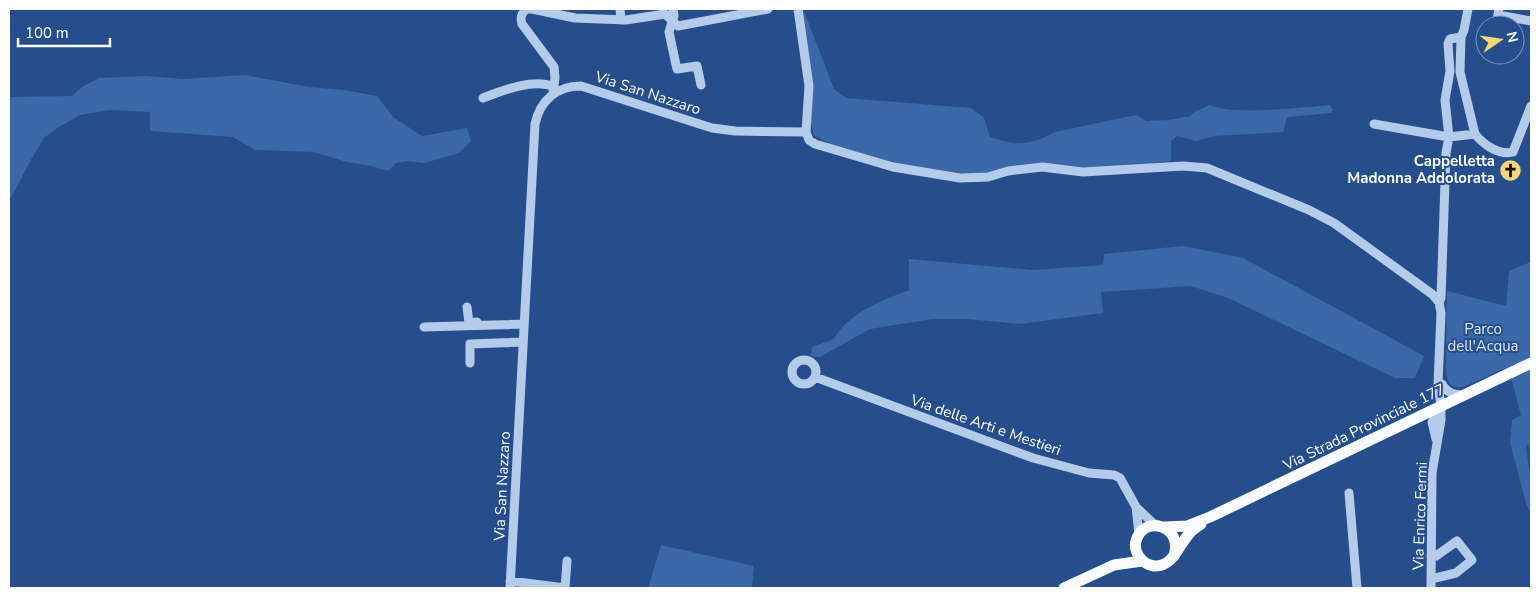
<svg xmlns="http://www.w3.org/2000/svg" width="1540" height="597" font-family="'Nunito Sans',sans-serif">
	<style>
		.green { fill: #3b68a8 }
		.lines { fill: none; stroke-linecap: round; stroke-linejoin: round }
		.minor { stroke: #b5cbea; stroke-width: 9 }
		.major { stroke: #f9fbfe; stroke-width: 11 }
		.labels { text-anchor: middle; stroke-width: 4; stroke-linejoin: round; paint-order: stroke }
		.street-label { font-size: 15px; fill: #fff; stroke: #264e8c }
		.poi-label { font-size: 15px; font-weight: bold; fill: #fff; stroke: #264e8c; text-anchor: end }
		.park-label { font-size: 15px; fill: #d9e6f8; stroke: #264e8c }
	</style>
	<rect width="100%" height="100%" fill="#264e8c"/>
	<!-- green -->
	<path class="green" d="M800,11H804L834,89L846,98L971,108L984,118L990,137C1018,146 1028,146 1055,132L1131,116L1137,115L1146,121L1169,120L1190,116L1194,112L1210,105C1232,116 1304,107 1330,105L1333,110L1331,113L1287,117L1283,132L1215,136L1196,141L1177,136L1171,141V161L1121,167H1083L1035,163L1013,166L988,173H960L893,163L830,144L814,135L811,123Z
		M245,75L309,87L344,90L377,96L393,117L422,136L467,128L471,141L459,153L424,163L407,161L396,163L388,171L371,166L347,162L313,152L255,150L233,137L150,131V112L111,110L80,115L57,128L44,138L32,158L12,196L9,198V97L72,96L82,87L99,78L145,76L184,79Z
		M1183,246L1243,258L1424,356L1415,378H1395L1228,298L1191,286L1101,292L1103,313L1020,324L967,319H932L870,329L820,357L811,356L812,347L834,339C848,313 883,300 909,290V259L1033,270L1103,265L1104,254Z
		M1531,262V454L1528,443L1526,447L1531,482V514L1526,503L1510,443L1512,420L1521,415L1509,370L1503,369L1463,387H1454L1450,384L1446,374V365L1447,291L1506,306L1509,271Z
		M661,545L754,566L752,588H648Z"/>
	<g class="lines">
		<!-- minor -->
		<path class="minor" d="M620,9L621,20
			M673,9L674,16L669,32L676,65L677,69L697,66L701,85
			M798,9L809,86L806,132
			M1498,15L1531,21
			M1496,25L1499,9
			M1461,37L1460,72L1475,134C1483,144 1499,156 1513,152L1531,106
			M553,93L555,78L554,67L522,24C520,18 521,14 526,9H532L575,18L626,20L665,14L678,26L768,9
			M483,98C503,90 535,78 554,87
			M1374,124L1449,137L1475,134
			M806,132L809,140L815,144L893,167L960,178L988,177L1008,171L1042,167L1083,172L1183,166L1207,168L1309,210L1334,223L1432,294L1439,302L1441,313L1438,384L1441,406V420L1432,473L1431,588
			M1439,302L1441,298L1446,153L1449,137L1445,100L1450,71L1448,44L1450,39L1461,37L1464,30L1468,9
			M467,307L469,323L477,322
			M424,327L524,324
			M792 372a12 12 0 1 1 24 0a12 12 0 1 1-24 0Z
			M470,363V344L523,342
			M815,377L1033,458L1089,473L1114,475L1120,478L1136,507L1155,525
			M1442,384C1447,393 1454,395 1464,395
			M1436,439L1432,422L1440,409
			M1349,493L1357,588
			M1136,507L1139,534
			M1431,556H1436L1457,541L1472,560L1456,573L1431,579
			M510,581L565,588
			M510,588L535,124C540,101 556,86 581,86L712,128L735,131L806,132
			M565,588L567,561"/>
		<!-- major -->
		<path class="major" d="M1165,527L1187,526L1210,517L1531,363
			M1174,556C1184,525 1143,514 1136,541C1134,547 1137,555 1141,559C1144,563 1149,565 1154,566C1173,567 1178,546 1189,534C1192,530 1197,527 1201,524
			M1064,588L1114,565L1142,561"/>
	</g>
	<!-- icons -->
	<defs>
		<symbol id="church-disc" viewBox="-11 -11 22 22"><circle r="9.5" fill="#f3d57a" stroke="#264e8c"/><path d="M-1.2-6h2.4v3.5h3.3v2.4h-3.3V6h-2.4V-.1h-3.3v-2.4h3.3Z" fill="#111"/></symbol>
	</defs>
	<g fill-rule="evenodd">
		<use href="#church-disc" x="1498" y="158" width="25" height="25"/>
	</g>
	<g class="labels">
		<!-- street labels -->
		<g class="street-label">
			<text transform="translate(648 93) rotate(18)" y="5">Via San Nazzaro</text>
			<text transform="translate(986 425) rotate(19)" y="5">Via delle Arti e Mestieri</text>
			<text transform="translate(1364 427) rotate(-26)" y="5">Via Strada Provinciale 177</text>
			<text transform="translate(502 486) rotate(-87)" y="5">Via San Nazzaro</text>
			<text transform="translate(1420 516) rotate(-88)" y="5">Via Enrico Fermi</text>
		</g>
		<!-- poi labels -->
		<g class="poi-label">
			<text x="1495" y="166">Cappelletta<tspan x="1495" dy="17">Madonna Addolorata</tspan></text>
		</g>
		<!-- park labels -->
		<g class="park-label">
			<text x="1483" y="334">Parco<tspan x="1483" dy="17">dell'Acqua</tspan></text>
		</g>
	</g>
	<!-- border -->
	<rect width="1540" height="597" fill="none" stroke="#ffffff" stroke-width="20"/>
	<!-- north arrow -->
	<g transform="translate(1500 40) rotate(77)"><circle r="24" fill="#264e8c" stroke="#7d95ba"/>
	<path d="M0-4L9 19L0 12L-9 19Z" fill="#f3d57a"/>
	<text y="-8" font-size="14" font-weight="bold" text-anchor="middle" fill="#ffffff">N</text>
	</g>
	<!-- scale -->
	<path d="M18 38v8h92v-8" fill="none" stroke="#ffffff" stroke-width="2.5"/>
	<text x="25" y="38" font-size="15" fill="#ffffff" stroke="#264e8c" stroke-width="4" paint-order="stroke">100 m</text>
</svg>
